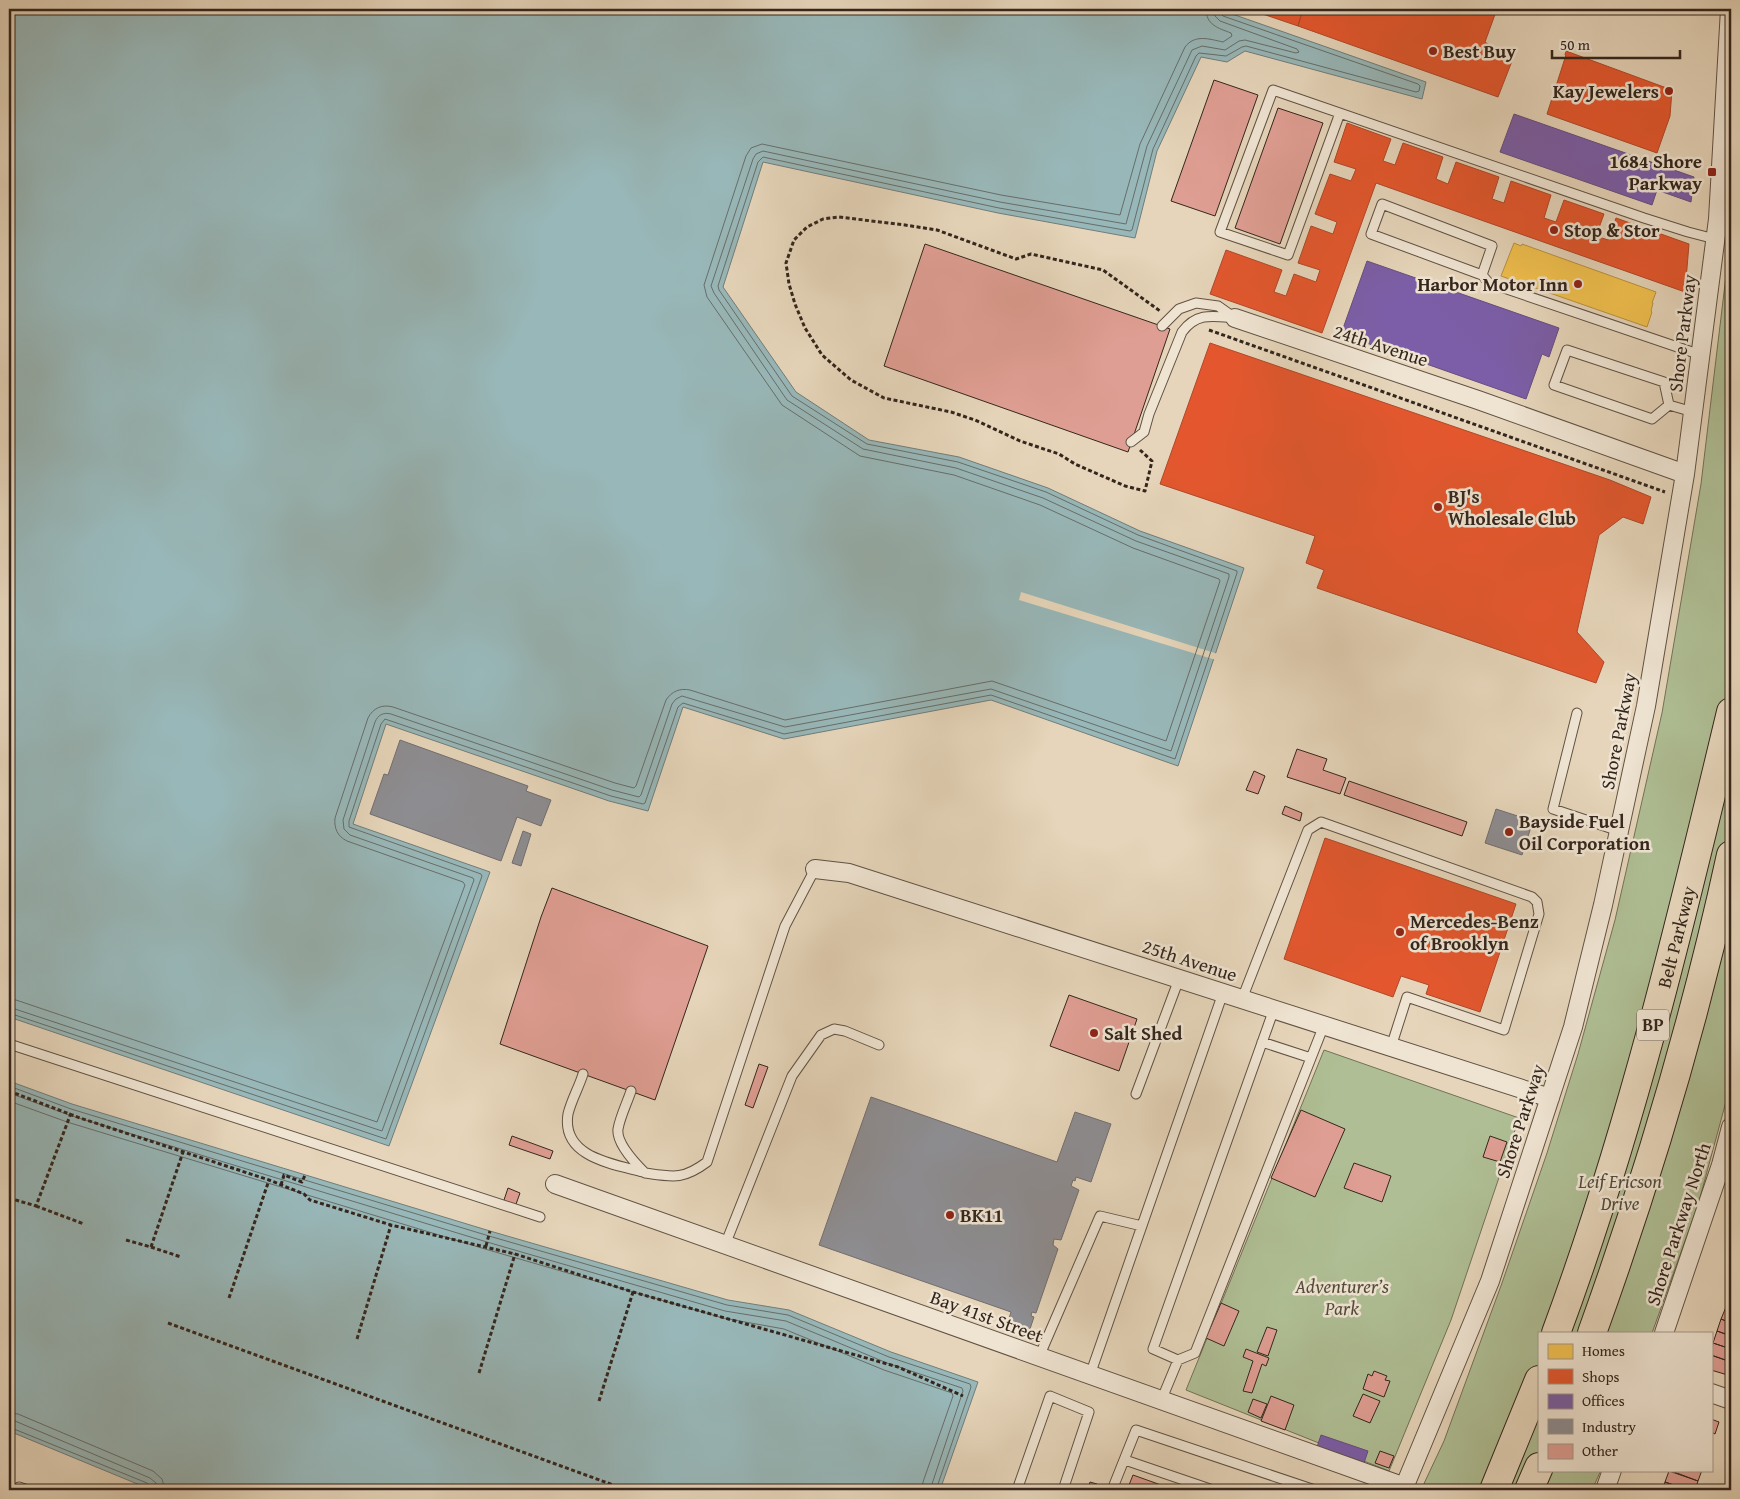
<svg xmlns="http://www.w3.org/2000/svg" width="1740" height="1499" font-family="'Gentium Book Plus',serif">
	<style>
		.green { fill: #afbe94; stroke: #727258 }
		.water { fill: #98b7b8; stroke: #707d7a }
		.pier { fill: #e6d5ba }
		.homes { fill: #f2c14e; stroke: #b9923f }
		.shops { fill: #e4572e; stroke: #af4829 }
		.offices { fill: #7b5ea7; stroke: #664d7e }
		.industry { fill: #8d8d92; stroke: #726e6f }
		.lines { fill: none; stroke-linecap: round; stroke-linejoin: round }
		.shore { stroke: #666e6a; stroke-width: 1 }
		.building { fill: #df9e93; stroke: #34261d }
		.service-casing { stroke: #605244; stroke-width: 11 }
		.minor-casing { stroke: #605244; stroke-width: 20 }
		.motorway-casing { stroke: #34261d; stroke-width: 30 }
		.path { stroke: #34261d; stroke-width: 3; stroke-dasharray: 4 2.5; stroke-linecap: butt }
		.service { stroke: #efe4d2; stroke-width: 9 }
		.minor { stroke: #efe4d2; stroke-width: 18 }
		.motorway { stroke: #e6d5ba; stroke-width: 28 }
		.poi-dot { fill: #8f2418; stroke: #efe4d2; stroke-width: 2 }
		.labels { text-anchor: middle; stroke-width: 5; stroke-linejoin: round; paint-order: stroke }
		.shield { fill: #efe4d2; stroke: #6c5f53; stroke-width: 1 }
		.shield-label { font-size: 18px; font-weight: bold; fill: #34261d }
		.poi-label { font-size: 19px; font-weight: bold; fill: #34261d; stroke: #efe4d2; text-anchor: start }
		.street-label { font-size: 19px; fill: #34261d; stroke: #efe4d2 }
		.park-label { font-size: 19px; font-style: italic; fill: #534c3b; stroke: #efe4d2 }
	</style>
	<rect width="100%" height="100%" fill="#e6d5ba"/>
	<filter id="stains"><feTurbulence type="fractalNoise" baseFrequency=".004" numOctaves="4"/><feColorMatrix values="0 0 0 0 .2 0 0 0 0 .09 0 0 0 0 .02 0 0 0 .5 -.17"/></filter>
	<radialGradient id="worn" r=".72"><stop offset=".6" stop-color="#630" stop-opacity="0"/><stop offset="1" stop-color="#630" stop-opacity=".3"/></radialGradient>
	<!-- green -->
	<path class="green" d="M1731,234V1083L1698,1205L1652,1333H1539V1470H1601L1592,1490H1421L1444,1441L1502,1283L1547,1153L1578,1054L1615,920L1662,713L1701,484Z
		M1324,1050L1519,1118L1451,1320L1389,1471L1186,1390Z"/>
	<!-- water -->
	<path class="water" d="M9,9H1218L1426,82L1422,99L1245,51L1227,62L1201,57L1157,151L1135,238L998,213L763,162L723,287L796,392L869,440L959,457L1048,488L1140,531L1244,568L1178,766L991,700L784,739L683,707L648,811L609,801L386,724L353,824L490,872L389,1146L9,1017Z
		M9,1081L72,1104L490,1231L728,1300L789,1310L891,1352L978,1382L940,1490H152L9,1431Z"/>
	<!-- pier -->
	<path class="pier" d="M1021,592L1218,654L1216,660L1019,600Z"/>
	<!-- homes -->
	<path class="homes" d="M1514,243L1521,246L1522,244L1656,292L1652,303H1653L1651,311L1652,312L1647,327L1501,276Z"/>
	<!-- shops -->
	<path class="shops" d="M1248,9H1303L1298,26Z
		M1303,9H1497L1485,42L1512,61L1498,97L1298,26Z
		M1566,51L1672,90L1670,116L1657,153L1547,114L1566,55H1565Z
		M1347,123L1391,139L1383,161L1395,165L1403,143L1443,157L1436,179L1448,184L1456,162L1499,177L1492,199L1504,203L1511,181L1551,195L1544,218L1556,222L1564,200L1604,214L1596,236L1608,240L1616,218L1689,244L1685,292L1376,183L1322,333L1210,294L1226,250L1282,270L1274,292L1286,296L1294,274L1316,282L1320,270L1298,263L1311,226L1333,234L1337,222L1315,214L1330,174L1351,181L1356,169L1334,162Z
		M1210,343L1610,480L1651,497L1643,524L1623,517L1599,535L1577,632L1604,662L1596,683L1317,588L1324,570L1306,563L1315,536L1160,484Z
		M1325,838L1516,904L1480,1012L1426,994L1429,985L1401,976L1393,997L1284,959Z"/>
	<!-- offices -->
	<path class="offices" d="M1514,114L1694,177L1691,202L1657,190L1652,205L1500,152Z
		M1367,261L1559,328L1549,357L1542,354L1526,399L1341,334Z
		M1321,1435L1368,1451L1364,1463L1317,1447Z"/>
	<!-- industry -->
	<path class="industry" d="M400,740L528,786L526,791L551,800L541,826L517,817L501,861L370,814L384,774L388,775Z
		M1496,809L1533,821L1522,855L1485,843Z
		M523,831L531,834L521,866L512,863Z
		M871,1097L1057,1162L1075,1112L1111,1124L1091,1182L1076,1177L1075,1181L1073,1180L1071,1186L1079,1190L1061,1240L1054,1239L1053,1245L1058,1249L1036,1313L1032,1312L1031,1316L1034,1317L1030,1329L1008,1322L1011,1312L819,1245Z"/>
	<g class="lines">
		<!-- shore -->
		<path class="shore" d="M9,999L16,1000L377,1122L465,885L463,882L347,841C337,836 334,828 335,818L368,718C373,708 382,704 393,707L615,783L634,788L636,786L666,700C672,691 680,688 690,690L785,720L992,681L1166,741L1220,581L1219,579L1133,548L1040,505L954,475L860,456L782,405L707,297L704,285L746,156L751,148L762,144L1001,195L1120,215L1140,144L1185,47C1195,34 1209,39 1223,42L1232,36L1231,33C1218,28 1206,25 1206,9
			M9,1007L382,1131L474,880L473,878L350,835L344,829L343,820L375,722C378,715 383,712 391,714L612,790L639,797L641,795L672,704L676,699L682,696L785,727L991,689L1171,751L1229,577V574L1136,541L1043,498L956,468L863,449L787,400L714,293L711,286L753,159L756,154L763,151L1000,202L1126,224L1147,146L1192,50L1202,46L1225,50L1239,41L1245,40L1296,53L1299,52L1297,49L1220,21L1215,16L1213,9
			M9,1013L386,1139L482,876L481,874L349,827V821L381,724L385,719L611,796L643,804L645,803L678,707L683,703L784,734L991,695L1175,759L1237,573V571L1138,535L1046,492L958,462L867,444L792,396L719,290L718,286L758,162L763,157L999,208L1130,231L1132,230L1153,149L1196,56L1199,53L1226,56L1242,47L1246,46L1416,92L1419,91L1420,86L1418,84L1223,16L1220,13L1219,9
			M9,1086L71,1109L489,1236L727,1305L788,1315L889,1357L970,1384L971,1387L936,1490
			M9,1093L69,1115L487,1242L725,1311L786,1321L887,1363L962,1388L963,1391L930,1490
			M9,1101L67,1122L485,1249L723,1318L784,1329L884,1370L952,1393L953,1396L923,1482L922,1490
			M9,1413L18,1414L153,1471L162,1479L165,1490
			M9,1421H15L150,1478L156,1483L157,1490
			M9,1427L147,1483L150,1486L151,1490"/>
	</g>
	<!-- building -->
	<path class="building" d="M1214,80L1258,95L1215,216L1171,201Z
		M1278,108L1323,123L1280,244L1235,228Z
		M925,244L1170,329L1128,452L884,366Z
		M1297,749L1327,759L1323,770L1346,778L1340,794L1287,777Z
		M1254,771L1265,776L1258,794L1246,790Z
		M1349,781L1467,822L1462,836L1344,795Z
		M1285,806L1302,813L1300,821L1282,814Z
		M552,888L708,946L655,1100L500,1044L541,917Z
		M1069,995L1137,1019L1119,1071L1050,1046Z
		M759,1064L768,1067L753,1108L745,1105Z
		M1301,1110L1345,1129L1315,1197L1271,1178Z
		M512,1136L553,1151L550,1159L509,1145Z
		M1490,1136L1507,1142L1500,1162L1483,1157Z
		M1354,1163L1391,1176L1382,1202L1344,1188Z
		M508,1188L520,1193L515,1207L503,1203Z
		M1221,1303L1239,1311L1224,1346L1206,1338Z
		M1726,1307L1731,1309V1323L1721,1319Z
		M1721,1319L1731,1323V1336L1717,1331Z
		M1267,1327L1277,1330L1268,1356L1257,1352Z
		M1717,1331L1731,1336V1349L1713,1343Z
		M1713,1343L1731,1349V1362L1711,1355Z
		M1246,1349L1269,1358L1266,1366L1262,1364L1252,1393L1243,1391L1253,1361L1243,1357Z
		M1711,1355L1731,1362V1376L1711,1370Z
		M1374,1371L1387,1376L1385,1380L1390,1381L1384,1397L1363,1389L1368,1374L1372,1376Z
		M1363,1394L1380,1401L1370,1423L1353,1416Z
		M1271,1396L1294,1405L1285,1430L1261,1421Z
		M1253,1399L1267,1404L1261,1418L1248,1412Z
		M1711,1419L1719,1422L1715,1434L1711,1432Z
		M1380,1451L1394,1456L1389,1468L1375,1463Z
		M1669,1470H1702L1698,1481Z
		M1669,1471L1698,1481L1695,1490H1688L1665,1482Z
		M1133,1475L1175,1490H1127Z
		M1090,1482L1097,1484L1095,1490H1085L1086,1487L1088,1488Z
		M1665,1482L1688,1490H1662Z"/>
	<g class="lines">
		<defs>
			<path id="service" d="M1340,113L1288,255L1220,232L1273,90L1644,218L1688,232L1715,239
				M1482,275L1492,246L1382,204L1371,234L1482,275L1489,283L1701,355
				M1162,326L1179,309L1196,303L1218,306L1235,318
				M1567,350L1664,382L1669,405L1652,419L1554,385Z
				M1669,405L1693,412
				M1131,442L1144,432L1149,414L1182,332C1197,312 1213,316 1235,318
				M1577,713L1553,809L1619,831
				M1242,999L1308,830L1321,822L1532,897L1537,902L1539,914L1504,1030L1407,997L1391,1047
				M1262,1042L1311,1058
				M9,1044L540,1217
				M583,1074C579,1087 571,1101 568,1114C561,1157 613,1164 643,1172
				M631,1091C627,1103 620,1117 618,1129C616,1143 636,1164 645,1173C673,1177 683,1180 707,1162L785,926L815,869
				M1136,1094L1179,979
				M725,1245L792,1076L821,1035L834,1029L845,1031L879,1045
				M1039,1357L1100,1216L1142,1226
				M1178,1360L1153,1349L1274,1009
				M1090,1375L1223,993
				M1161,1401L1178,1360L1195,1353L1324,1025
				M1125,1460L1213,1490
				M19,1487L28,1490
				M1017,1490L1050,1396L1089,1412L1063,1490
				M1112,1490L1136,1430L1315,1490"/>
			<path id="minor" d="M1235,318L1478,400L1685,474
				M815,869L849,873L1550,1098
				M555,1184L1405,1487
				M1664,1333L1721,1165L1731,1127
				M1711,1393L1731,1400
				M1403,1490L1490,1281L1573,1027L1603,905L1646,706L1685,474L1718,219L1730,9
				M1605,1490L1612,1470"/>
			<g id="motorway">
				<path id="s1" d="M1556,1333C1631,1131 1681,921 1731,712"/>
				<path d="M1592,1333C1648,1178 1696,1016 1731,855"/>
				<path d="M1494,1490L1539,1380"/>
				<path d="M1529,1490L1539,1467"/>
			</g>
		</defs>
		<!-- service casing -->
		<use href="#service" class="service-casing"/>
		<!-- minor casing -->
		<use href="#minor" class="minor-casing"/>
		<!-- motorway casing -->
		<use href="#motorway" class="motorway-casing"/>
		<!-- path -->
		<path class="path" d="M1209,330L1665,492
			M1140,450L1152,461L1145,491L1125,486L1075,464L1059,454L1020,441L975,420L951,412L884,398L851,380L822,355L805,328L795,304L789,284L786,263L794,240L807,227L823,219L839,217L905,225L937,230L1016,259L1031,254L1103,270L1160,311
			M9,1091L80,1118L269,1180L304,1194L310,1200L391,1225L515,1254L633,1292L898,1367L963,1396
			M281,1185L284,1175L302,1182L305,1175
			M9,1198L36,1206L71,1113
			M36,1206L84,1224
			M126,1240L151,1247L183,1152
			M486,1246L490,1231
			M151,1247L181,1257
			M229,1298L269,1180
			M168,1323L627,1490
			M357,1339L391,1225
			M479,1373L515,1254
			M599,1401L633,1292"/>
		<!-- service -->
		<use href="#service" class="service"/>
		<!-- minor -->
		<use href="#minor" class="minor"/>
		<!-- motorway -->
		<use href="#motorway" class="motorway"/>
	</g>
	<!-- markers -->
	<g class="poi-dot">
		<circle cx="1433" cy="51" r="5"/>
		<circle cx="1669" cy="91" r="5"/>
		<rect x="1707" y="167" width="10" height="10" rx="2.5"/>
		<circle cx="1554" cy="230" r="5"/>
		<circle cx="1578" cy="284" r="5"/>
		<circle cx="1438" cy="507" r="5"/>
		<circle cx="1509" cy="832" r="5"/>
		<circle cx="1400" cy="932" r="5"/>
		<circle cx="1094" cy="1033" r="5"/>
		<circle cx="950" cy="1215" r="5"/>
	</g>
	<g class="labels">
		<!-- shield labels -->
		<rect class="shield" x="1637" y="1009.5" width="32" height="31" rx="4"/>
		<g class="shield-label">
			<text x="1653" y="1031">BP</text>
		</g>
		<!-- poi labels -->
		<g class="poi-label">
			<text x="1443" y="58">Best Buy</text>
			<text x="1659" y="98" text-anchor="end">Kay Jewelers</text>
			<text x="1702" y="168" text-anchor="end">1684 Shore<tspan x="1702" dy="22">Parkway</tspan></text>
			<text x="1564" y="237">Stop &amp; Stor</text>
			<text x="1568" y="291" text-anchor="end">Harbor Motor Inn</text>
			<text x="1448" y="503">BJ's<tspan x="1448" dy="22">Wholesale Club</tspan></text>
			<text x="1519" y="828">Bayside Fuel<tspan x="1519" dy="22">Oil Corporation</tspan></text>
			<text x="1410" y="928">Mercedes-Benz<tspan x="1410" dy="22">of Brooklyn</tspan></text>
			<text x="1104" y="1040">Salt Shed</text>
			<text x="960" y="1222">BK11</text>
		</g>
		<!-- street labels -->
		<g class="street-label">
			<text transform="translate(1682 333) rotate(-83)" y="7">Shore Parkway</text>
			<text transform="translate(1381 345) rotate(18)" y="7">24th Avenue</text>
			<text transform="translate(1618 731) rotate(-79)" y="7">Shore Parkway</text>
			<text dy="7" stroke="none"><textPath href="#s1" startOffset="414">Belt Parkway</textPath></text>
			<text transform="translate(1190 960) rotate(18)" y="7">25th Avenue</text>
			<text transform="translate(1520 1121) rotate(-72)" y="7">Shore Parkway</text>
			<text transform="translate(1678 1224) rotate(-72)" y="7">Shore Parkway North</text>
			<text transform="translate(987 1316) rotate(20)" y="7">Bay 41st Street</text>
		</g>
		<!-- park labels -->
		<g class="park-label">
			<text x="1620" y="1188">Leif Ericson<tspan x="1620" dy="22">Drive</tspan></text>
			<text x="1342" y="1293">Adventurer’s<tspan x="1342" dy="22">Park</tspan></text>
		</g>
	</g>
	<!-- margin -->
	<rect width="1740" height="1499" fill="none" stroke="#e6d5ba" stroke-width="30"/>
	<rect x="10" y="10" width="1720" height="1479" fill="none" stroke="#34261d" stroke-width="2.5"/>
	<rect x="15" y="15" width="1710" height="1469" fill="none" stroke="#34261d"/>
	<!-- legend -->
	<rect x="1538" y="1332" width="175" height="140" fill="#efe4d2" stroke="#a4988a"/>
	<rect x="1548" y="1344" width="25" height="15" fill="#f2c14e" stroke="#a4988a"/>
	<text x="1582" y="1356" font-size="15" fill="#34261d">Homes</text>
	<rect x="1548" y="1369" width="25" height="15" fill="#e4572e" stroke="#a4988a"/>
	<text x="1582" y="1382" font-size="15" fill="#34261d">Shops</text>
	<rect x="1548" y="1394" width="25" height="15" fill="#7b5ea7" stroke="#a4988a"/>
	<text x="1582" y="1406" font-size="15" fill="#34261d">Offices</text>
	<rect x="1548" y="1419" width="25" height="15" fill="#8d8d92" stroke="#a4988a"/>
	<text x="1582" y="1432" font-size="15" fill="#34261d">Industry</text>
	<rect x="1548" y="1444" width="25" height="15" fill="#df9e93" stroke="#a4988a"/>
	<text x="1582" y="1456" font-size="15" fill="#34261d">Other</text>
	<!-- scale -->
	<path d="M1552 50v8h128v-8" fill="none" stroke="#34261d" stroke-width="2.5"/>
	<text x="1560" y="50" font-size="15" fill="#34261d" stroke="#efe4d2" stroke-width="4" paint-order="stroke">50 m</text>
	<rect width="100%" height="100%" filter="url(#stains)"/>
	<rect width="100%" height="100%" fill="url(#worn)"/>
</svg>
